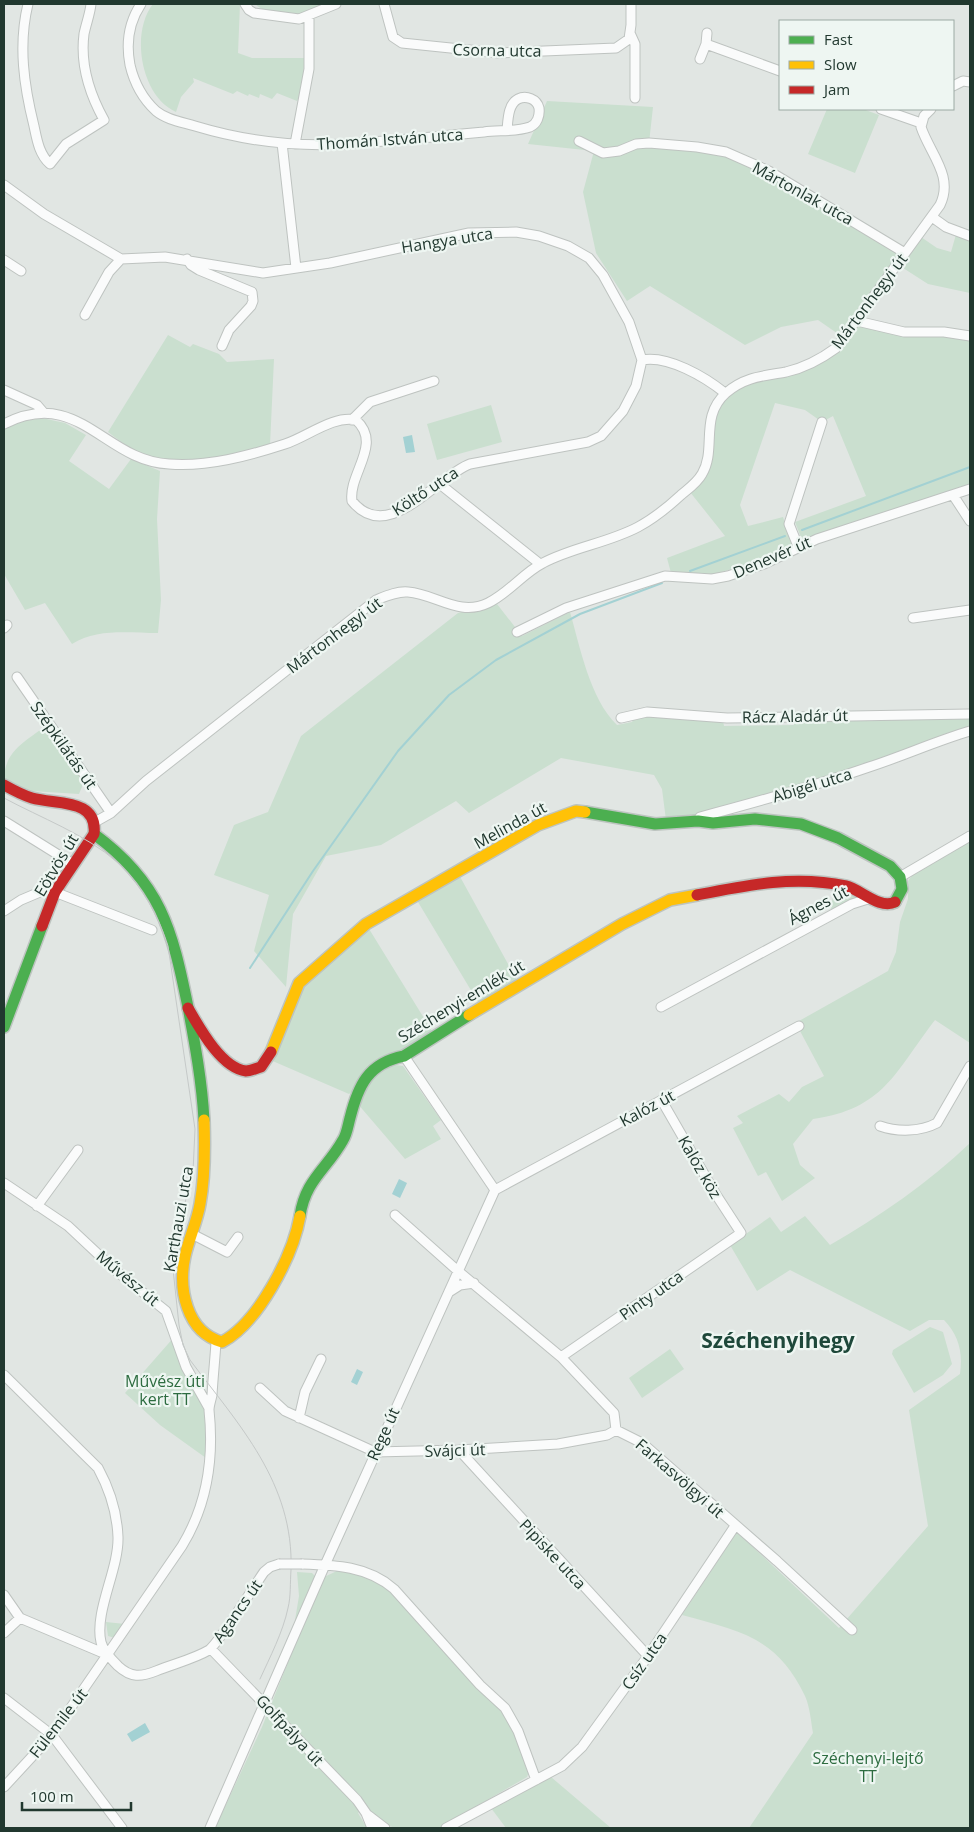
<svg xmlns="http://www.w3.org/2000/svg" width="974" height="1832" font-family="'Open Sans',sans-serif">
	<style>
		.green { fill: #cadfcf }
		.water { fill: #a3d1d3 }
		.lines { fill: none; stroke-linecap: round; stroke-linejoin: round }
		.stream { stroke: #a3d1d3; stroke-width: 2 }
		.street-casing { stroke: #bec3c0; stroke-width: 11 }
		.fast-casing { stroke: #bdc4c0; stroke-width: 14 }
		.slow-casing { stroke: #bdc4c0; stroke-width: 14 }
		.jam-casing { stroke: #bdc4c0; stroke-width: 14 }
		.street { stroke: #fafbfb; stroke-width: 9 }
		.fast { stroke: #4caf50; stroke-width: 11 }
		.slow { stroke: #ffc107; stroke-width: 11 }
		.jam { stroke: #c62828; stroke-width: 11 }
		.tram { stroke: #c5c9c8; stroke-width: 1 }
		.street-bridge-casing { stroke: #bec3c0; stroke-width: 11; stroke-linecap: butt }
		.street-bridge { stroke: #fafbfb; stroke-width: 9 }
		.labels { text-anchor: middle; stroke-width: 4.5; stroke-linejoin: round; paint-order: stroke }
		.street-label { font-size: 16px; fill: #21382f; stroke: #eef6f2 }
		.park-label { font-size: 16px; fill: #2d6c40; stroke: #eef6f2 }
		.district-label { font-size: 21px; font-weight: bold; fill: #1e483a; stroke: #eef6f2 }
	</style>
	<rect width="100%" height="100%" fill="#e1e6e3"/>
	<!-- green -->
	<path class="green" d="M153,4H240L238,53L252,58H305L301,93L297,101L277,93L272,99L260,94L259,98L249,94L248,96L237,91L233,94L193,78L194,82L181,97L176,112C141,97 130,33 153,4Z
		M255,4H324C318,7 312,13 306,14C292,18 265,14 255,4Z
		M547,101L653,107L649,143L697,147L769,171L905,253L858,320L883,328L970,336V489L802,540L795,522L866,496L833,416L822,422L805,410L775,403L740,505L748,526L783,517L792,545L746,565L714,574L671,573L667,558L725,536L690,492L707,473L706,461L713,411L738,384L819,361L844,338L818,320L781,327L745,345L650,286L627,301L596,253L583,192L594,151L528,144Z
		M827,109H863L879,115L855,173L808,154Z
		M957,231L970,236V293L928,284L900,266L921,237L937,248L951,252Z
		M168,335L190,347L193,344L219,354L227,362L274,359L270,445C232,454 191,467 151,457C135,453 121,442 108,432Z
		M491,405L502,442L437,460L427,424Z
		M42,418L65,423L86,435L69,461L109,489L131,459L160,471L157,519L161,600L158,633C129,633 97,628 72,644L45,603L25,610L4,574V429L20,422Z
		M497,604L522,636L570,612C580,647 590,699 617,725L632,722L635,717L642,715L692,720L723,721L724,726L794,725V719L970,717V728L930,743L907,748L874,763L722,812L666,820L662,789L654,775L561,758L469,813L456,801L381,845L326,856L293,914L286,987L254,951L269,895L214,875L234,825L268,812L301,736L458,613Z
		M47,725L84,782L79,794L31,791L4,780C4,751 26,741 47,725Z
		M967,841L970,844V1043L935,1020C895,1072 884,1109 813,1119L793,1144L800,1165L815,1178L782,1201L766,1172L758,1176L733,1128L743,1123L737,1116L779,1094L789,1102L802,1087L824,1076L800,1031L803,1028L799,1021L888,971L896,952L900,922L908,899V881L913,874Z
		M458,873L519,984L481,1007L415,897Z
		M834,887H842L860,898L836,910L831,909Z
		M366,924L435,1036L393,1058L349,1094L268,1059L295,991Z
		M388,1064L403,1066L441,1120L433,1126L441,1139L405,1159L357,1103C362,1085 373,1074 388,1064Z
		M970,1143V1828H749L813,1733C811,1722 810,1707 805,1696C777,1637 740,1631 682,1615L737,1532L839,1628L928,1526L909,1410L960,1374C963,1352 959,1336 944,1320H929L910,1331L790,1270L757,1291L730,1245L770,1217L781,1232L805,1216L830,1245C880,1216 928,1183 970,1143Z
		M930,1327L943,1332L952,1364L943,1375L914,1393L892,1354L893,1350Z
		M175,1336L206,1412V1458L160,1425L125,1393Z
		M670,1349L684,1369L642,1398L629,1378Z
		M339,1570L365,1574L382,1581L510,1720L530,1769L527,1777L439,1828H394L382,1822L364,1807L358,1813L367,1828H215L262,1727L322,1578Z
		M297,1572L312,1573L316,1577L299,1621L295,1620L299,1596Z
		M106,1622L125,1624L115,1638L108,1636Z
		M551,1777L611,1828H506L491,1808Z"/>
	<!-- water -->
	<path class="water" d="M412,435L415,452L406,453L403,437Z
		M399,1179L407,1183L400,1198L392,1194Z
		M357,1369L363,1372L357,1385L351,1382Z
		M145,1723L150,1732L132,1742L127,1734Z"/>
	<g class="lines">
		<!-- stream -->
		<path class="stream" d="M802,530L970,467
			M690,571L785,536
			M250,968L313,871L398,751L449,695L496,660L580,614L662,583"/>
		<defs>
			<path id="street" d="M28,4C18,45 24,86 34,126C37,140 39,154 50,164L66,144L104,120C89,93 80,65 84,34C86,24 90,14 91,4
				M141,4C129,22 126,44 130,65C134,82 143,99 156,111C167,120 182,122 195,126C248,142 304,148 360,143C401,140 443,136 484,132C498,130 516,132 530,127C537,124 540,116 539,108C537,99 526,95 518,99C508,104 508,120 507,130
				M245,4L249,10L254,13L299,19L336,4
				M384,4L393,37L402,43L499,53L616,48L629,39L631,25V4
				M630,33L635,44V98
				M706,44L707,33
				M700,59L706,44L780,71
				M953,86L963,81L970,82
				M881,109L921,123
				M579,141L603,153L619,151L636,144L649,143L697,147L726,152L769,171L905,253
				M282,143L296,268
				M295,144L309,69V16
				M4,185L44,214L121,259L165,257L263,273L330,263L469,233L516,232L539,236L568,246L589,258L603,275L629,322L642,360L636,386L623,411L601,436L588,442L470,464C437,476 388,546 352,501C348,474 383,444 356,420C333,415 307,437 285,444C248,456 208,467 169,464C104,461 79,386 4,424
				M932,217L946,227L970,236
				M187,259L191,265L199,270L252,292L253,301L251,306L229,330L222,346
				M4,260L21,271
				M85,315L109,272L121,259
				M857,321L904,332H944L970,336
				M642,360C668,355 705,377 725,393
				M4,390L37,405L43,412
				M352,420L370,402L434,381
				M441,485L540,564
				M953,495L970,521
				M798,546L789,524L822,422
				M913,618L970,610
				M4,628L7,625
				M517,632L566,608L665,576L712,579L728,576L764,564L817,539L970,489
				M17,677L111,813
				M621,718L647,712L727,718L970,714
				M4,821L73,864
				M698,821L700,817C757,802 814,786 869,767C903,756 936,741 970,731
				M95,822L111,813L146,781L376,600C386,596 397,591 408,592C436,594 459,617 488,603C509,593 523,573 543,563C573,547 608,543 638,527C653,519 668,507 681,495C688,489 697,483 702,474C717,449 699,417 726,393C744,377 763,376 786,372C804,368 821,359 836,348L940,205C954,176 930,154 921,127L924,116L931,109
				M900,877L970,836
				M4,911L21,900L47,889L152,930
				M661,1007L852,904L871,898
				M404,1056L495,1190
				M880,1126C897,1132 920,1132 937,1123L970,1066
				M4,1183L68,1226L115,1270L166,1311L186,1367L209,1408
				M495,1190L799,1026
				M37,1206L78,1150
				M395,1215L458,1271L561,1357L614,1413L616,1430
				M192,1234L227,1252L238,1237
				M449,1292L460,1285L474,1283
				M561,1357L741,1233L715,1193L662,1101
				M4,1375L98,1468C110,1490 117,1512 118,1537C119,1569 94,1612 101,1642C103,1651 112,1660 118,1666C131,1678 141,1677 156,1671C173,1664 194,1659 209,1650C218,1644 255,1585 264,1572L270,1567L279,1564
				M260,1388L285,1411L375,1452L459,1450L558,1444L607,1435L616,1430
				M299,1418L305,1392L321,1359
				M616,1430L642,1443L777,1561L852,1630
				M459,1450L648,1656
				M302,1564C335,1565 368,1566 394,1589L480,1685L505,1708L518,1731L536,1780
				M4,1595L20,1618
				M20,1618L108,1655
				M4,1633L20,1618
				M211,1649L357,1800L366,1813L372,1828
				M4,1698L52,1735L122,1828
				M4,1787L52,1735L182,1546C207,1505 214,1457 209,1410C209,1405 211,1400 212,1395C213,1377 215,1359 216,1342
				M368,1815L385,1828
				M210,1828L325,1565L495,1190
				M446,1828L562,1766L582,1747L648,1656L735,1526"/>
			<path id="fast" d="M585,812L655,824L698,821L713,823L755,819L801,824L838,838L890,866L900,877L902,889L895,902
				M94,834C161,883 172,929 188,1007C195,1044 202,1082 204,1120
				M4,1027L42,926
				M300,1216C305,1180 327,1169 343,1140C347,1134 348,1125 350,1118C358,1086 368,1063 404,1056L469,1015"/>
			<path id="slow" d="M469,1015L622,924L670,900L697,895
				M271,1052L299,983L366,924L538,825L576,811L585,812
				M204,1120C205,1148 205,1177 200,1204C197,1222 189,1238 185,1256C178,1288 186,1332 222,1342C258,1323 293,1256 300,1216"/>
			<path id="jam" d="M4,785C13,790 22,795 32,798C57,805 98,798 94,834L55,892L42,926
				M697,895C747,885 795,875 846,886C860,889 880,910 895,902
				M188,1008C199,1027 221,1068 246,1071C250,1071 257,1068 261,1067L271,1052"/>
		</defs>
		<!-- street casing -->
		<use href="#street" class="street-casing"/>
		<!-- fast casing -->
		<use href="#fast" class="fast-casing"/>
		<!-- slow casing -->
		<use href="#slow" class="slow-casing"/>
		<!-- jam casing -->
		<use href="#jam" class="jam-casing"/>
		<!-- street -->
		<use href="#street" class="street"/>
		<!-- fast -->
		<use href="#fast" class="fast"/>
		<!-- slow -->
		<use href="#slow" class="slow"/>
		<!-- jam -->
		<use href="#jam" class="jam"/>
		<!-- tram -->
		<path class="tram" d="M4,798C41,818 85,834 117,862C140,882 159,917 168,946L195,1129L193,1172L174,1245L173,1269L179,1325L183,1345L190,1360C239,1425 294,1483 291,1570C290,1583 291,1596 288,1608C283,1632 270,1657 260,1679"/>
		<defs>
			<path id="street-bridge" d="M279,1564H302"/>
		</defs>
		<!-- street-bridge casing -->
		<use href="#street-bridge" class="street-bridge-casing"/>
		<!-- street-bridge -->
		<use href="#street-bridge" class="street-bridge"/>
	</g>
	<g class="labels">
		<!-- street labels -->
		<g class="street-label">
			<text transform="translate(497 50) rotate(1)" y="6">Csorna utca</text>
			<text transform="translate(390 139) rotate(-4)" y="6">Thomán István utca</text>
			<text transform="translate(803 193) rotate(29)" y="6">Mártonlak utca</text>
			<text transform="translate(447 240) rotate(-9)" y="6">Hangya utca</text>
			<text transform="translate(869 301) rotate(-53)" y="6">Mártonhegyi út</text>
			<text transform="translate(425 491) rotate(-33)" y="6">Költő utca</text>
			<text transform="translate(772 557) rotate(-23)" y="6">Denevér út</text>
			<text transform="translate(334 635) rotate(-37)" y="6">Mártonhegyi út</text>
			<text transform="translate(795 716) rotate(-1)" y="6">Rácz Aladár út</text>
			<text transform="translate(64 745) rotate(55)" y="6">Szépkilátás út</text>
			<text transform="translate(812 785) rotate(-17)" y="6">Abigél utca</text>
			<text transform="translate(510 825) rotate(-29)" y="6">Melinda út</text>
			<text transform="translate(56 865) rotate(-59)" y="6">Eötvös út</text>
			<text transform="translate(818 905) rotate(-28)" y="6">Ágnes út</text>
			<text transform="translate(461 1001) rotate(-31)" y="6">Széchenyi-emlék út</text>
			<text transform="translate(647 1108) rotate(-28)" y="6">Kalóz út</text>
			<text transform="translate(700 1167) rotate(60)" y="6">Kalóz köz</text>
			<text transform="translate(178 1219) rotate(-80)" y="6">Karthauzi utca</text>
			<text transform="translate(128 1278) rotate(40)" y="6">Művész út</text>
			<text transform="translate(651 1295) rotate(-35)" y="6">Pinty utca</text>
			<text transform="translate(383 1434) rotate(-66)" y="6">Rege út</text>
			<text transform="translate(455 1450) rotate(-2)" y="6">Svájci út</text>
			<text transform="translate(680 1478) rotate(41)" y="6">Farkasvölgyi út</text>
			<text transform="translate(553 1554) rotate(47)" y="6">Pipiske utca</text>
			<text transform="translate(237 1611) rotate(-55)" y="6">Agancs út</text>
			<text transform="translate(644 1661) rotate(-55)" y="6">Csíz utca</text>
			<text transform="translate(58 1723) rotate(-52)" y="6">Fülemile út</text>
			<text transform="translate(290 1730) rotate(47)" y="6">Golfpálya út</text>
		</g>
		<!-- park labels -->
		<g class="park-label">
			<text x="165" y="1387">Művész úti<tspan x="165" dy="18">kert TT</tspan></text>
			<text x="868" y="1764">Széchenyi-lejtő<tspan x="868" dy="18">TT</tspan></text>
		</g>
		<!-- district labels -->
		<g class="district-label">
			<text x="778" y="1348">Széchenyihegy</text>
		</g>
	</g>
	<!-- border -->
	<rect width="974" height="1832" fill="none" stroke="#21382f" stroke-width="10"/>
	<!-- legend -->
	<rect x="779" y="20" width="175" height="90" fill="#eef6f2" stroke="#9caaa4"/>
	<rect x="789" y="36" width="25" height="8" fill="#4caf50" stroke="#9caaa4"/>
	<text x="824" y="45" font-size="15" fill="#21382f">Fast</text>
	<rect x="789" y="61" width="25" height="8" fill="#ffc107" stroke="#9caaa4"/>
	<text x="824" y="70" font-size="15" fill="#21382f">Slow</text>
	<rect x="789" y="86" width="25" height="8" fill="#c62828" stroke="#9caaa4"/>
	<text x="824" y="95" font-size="15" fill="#21382f">Jam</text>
	<!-- scale -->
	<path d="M22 1802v8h109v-8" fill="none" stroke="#21382f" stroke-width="2.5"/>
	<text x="30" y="1802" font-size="15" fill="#21382f" stroke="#eef6f2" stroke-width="4" paint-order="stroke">100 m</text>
</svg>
